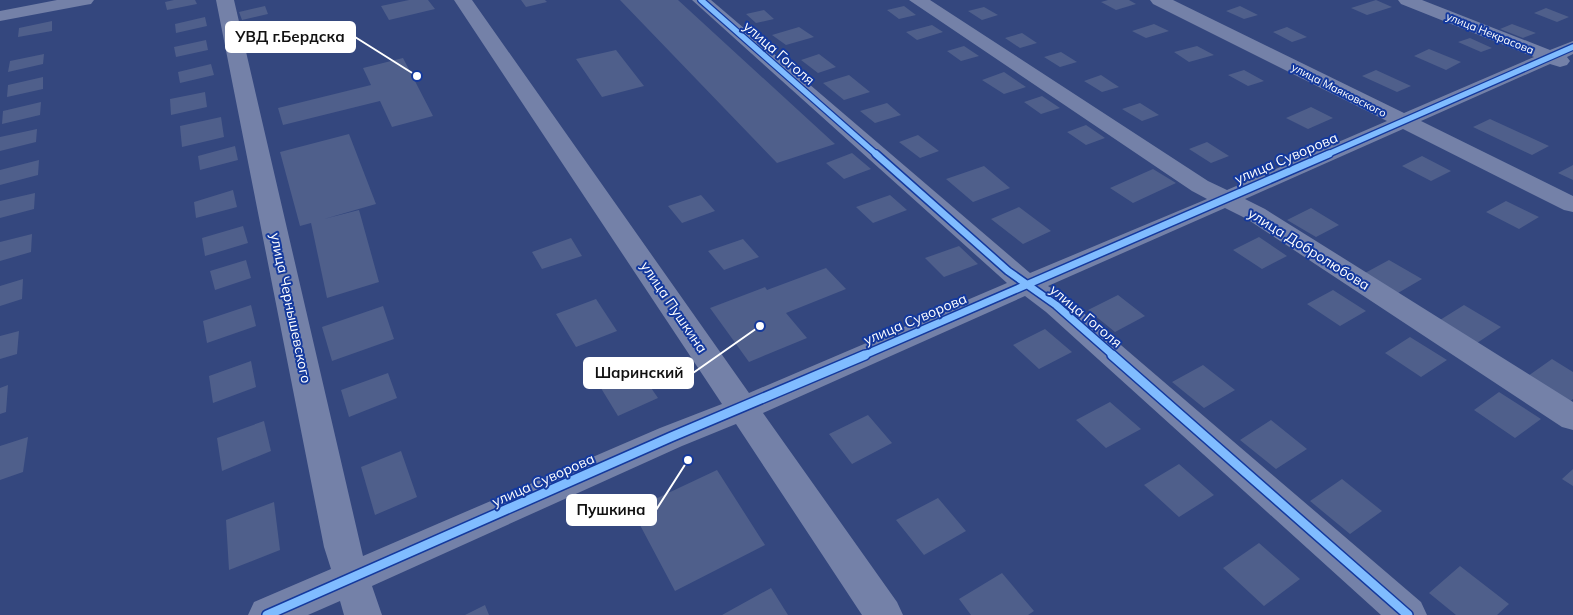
<svg xmlns="http://www.w3.org/2000/svg" width="1573" height="615" font-family="Mulish,sans-serif">
	<style>
		.building { fill: #4f5f8b }
		.lines { fill: none; stroke-linecap: round; stroke-linejoin: round }
		.minor { fill: #7481a8; fill-rule: evenodd }
		.cycleway-far2-casing { stroke: #14399d; stroke-width: 8 }
		.cycleway-far1-casing { stroke: #14399d; stroke-width: 10 }
		.cycleway-casing { stroke: #14399d; stroke-width: 12 }
		.cycleway-far2 { stroke: #80bcff; stroke-width: 5.5 }
		.cycleway-far1 { stroke: #80bcff; stroke-width: 7 }
		.cycleway { stroke: #80bcff; stroke-width: 9 }
		.labels { text-anchor: middle; stroke-width: 4; stroke-linejoin: round; paint-order: stroke }
		.far-street-label { font-size: 11px; fill: #fff; stroke: #14399d }
		.street-label { font-size: 14px; fill: #fff; stroke: #14399d }
		.leader { fill: none; stroke: #fff; stroke-width: 2 }
		.callout-dot { fill: #fff; stroke: #14399d; stroke-width: 2 }
		.callout { fill: #fff; stroke: #fff; stroke-width: 2 }
		.callout-label { font-size: 15px; text-anchor: middle; font-weight: bold; fill: #111 }
	</style>
	<rect width="100%" height="100%" fill="#34477e"/>
	<!-- building -->
	<path class="building" d="M174,0H195L197,4L167,10L165,2Z
		M409,0H428L435,9L389,20L381,6Z
		M521,0H545L547,2L526,7Z
		M620,0H678L835,144L777,163Z
		M1108,0H1129L1136,4L1116,10L1101,2Z
		M1376,0L1392,7L1367,15L1351,8Z
		M265,6L268,14L242,20L239,12Z
		M904,6L916,15L899,19L887,10Z
		M1240,6L1258,15L1244,19L1226,11Z
		M984,7L998,15L982,20L968,11Z
		M1546,8L1569,17L1557,22L1534,13Z
		M764,10L774,19L756,23L746,14Z
		M205,17L207,26L176,33L175,24Z
		M52,21V31L18,37L19,28Z
		M1154,24L1169,31L1146,38L1132,31Z
		M1512,24L1536,33L1523,38L1500,29Z
		M932,25L943,32L917,40L906,32Z
		M799,27L814,37L786,45L772,35Z
		M1287,27L1307,37L1292,42L1273,32Z
		M1022,33L1037,43L1020,48L1005,38Z
		M1470,38L1492,48L1481,52L1458,42Z
		M206,40L208,50L176,57L174,47Z
		M964,46L979,56L961,61L947,51Z
		M1197,46L1214,55L1189,62L1174,52Z
		M1429,49L1461,62L1446,70L1414,56Z
		M616,50L644,86L602,97L576,59Z
		M1061,52L1077,62L1060,67L1044,57Z
		M44,54L43,64L8,72L10,61Z
		M819,54L836,67L818,73L801,60Z
		M403,58L433,116L392,127L380,101L283,125L278,108L371,85L363,68Z
		M211,64L214,75L180,83L178,72Z
		M1244,70L1264,81L1248,86L1228,75Z
		M1376,70L1411,86L1397,92L1362,76Z
		M1004,72L1026,87L1004,94L982,80Z
		M849,75L870,92L844,100L823,83Z
		M1101,75L1119,87L1102,92L1084,81Z
		M43,77V89L7,97L8,85Z
		M205,92L207,107L171,115L170,99Z
		M1042,96L1060,108L1041,114L1024,102Z
		M41,102L40,115L2,124L3,111Z
		M887,103L901,115L875,123L860,111Z
		M1140,103L1159,115L1142,121L1122,109Z
		M1311,107L1333,118L1308,129L1286,118Z
		M221,117L224,137L182,147L180,126Z
		M1490,119L1549,146L1532,155L1473,127Z
		M1086,125L1105,138L1086,145L1067,132Z
		M37,129L36,142L0,151V137Z
		M349,134L376,204L324,219L359,210L379,282L327,298L311,223L300,226L280,152Z
		M918,135L939,151L920,158L899,142Z
		M1207,142L1229,156L1211,163L1189,149Z
		M235,146L238,160L200,170L198,156Z
		M852,153L871,169L844,179L826,163Z
		M1422,156L1451,171L1431,181L1402,166Z
		M39,160L38,175L0,185V170Z
		M1573,165V180L1558,173Z
		M984,166L1010,188L973,202L946,179Z
		M1153,169L1176,183L1133,203L1110,188Z
		M233,190L237,207L196,218L194,202Z
		M35,193L34,209L0,218V201Z
		M701,195L715,211L682,223L668,206Z
		M890,195L907,210L873,223L856,207Z
		M1506,201L1539,217L1519,229L1486,212Z
		M1019,207L1051,231L1023,244L991,219Z
		M1311,208L1339,225L1316,237L1287,220Z
		M243,226L248,243L205,256L202,238Z
		M32,234L31,252L0,261V242Z
		M1259,237L1287,256L1262,269L1233,250Z
		M571,238L582,256L542,269L532,252Z
		M743,239L759,257L724,270L708,251Z
		M959,246L978,264L944,277L925,258Z
		M246,260L251,278L215,290L210,271Z
		M1389,260L1422,279L1398,293L1365,273Z
		M826,268L846,289L786,313L807,338L749,362L710,308L765,287L767,290Z
		M23,279L22,299L0,306V286Z
		M1333,290L1366,311L1340,326L1307,304Z
		M1118,295L1145,316L1115,332L1088,310Z
		M596,299L617,331L576,347L556,314Z
		M251,305L256,326L207,343L203,321Z
		M1464,305L1501,327L1477,343L1440,320Z
		M383,306L394,339L332,361L322,327Z
		M1045,329L1072,352L1039,369L1013,345Z
		M19,331L17,354L0,359V336Z
		M1410,337L1447,360L1421,377L1385,353Z
		M1552,359L1573,372V399L1569,402L1528,376Z
		M251,361L256,387L213,403L209,376Z
		M634,363L658,398L618,416L596,380Z
		M1203,365L1235,390L1204,408L1172,382Z
		M388,373L397,398L349,417L341,390Z
		M8,385L6,412L0,414V388Z
		M1499,392L1541,419L1515,438L1474,410Z
		M1110,402L1141,429L1106,448L1076,420Z
		M868,415L892,443L852,464L829,434Z
		M1271,420L1307,449L1276,469L1240,440Z
		M264,421L271,451L222,471L217,438Z
		M28,437L23,472L0,480V446Z
		M401,451L417,497L375,515L361,467Z
		M1179,464L1214,495L1179,517L1144,485Z
		M1573,469V486L1562,479Z
		M717,470L765,545L675,591L632,510Z
		M1342,479L1382,511L1350,534L1310,501Z
		M938,498L966,531L924,555L896,520Z
		M274,502L280,550L229,570L226,520Z
		M1259,543L1300,579L1264,606L1223,568Z
		M1460,566L1509,604L1497,615H1456L1429,593Z
		M1002,573L1034,611L1028,615H971L959,599Z
		M771,588L788,615H722Z
		M485,605L489,615H465Z"/>
	<g class="lines">
		<!-- minor -->
		<path class="minor" d="M57,0H94L91,4L85,5L0,21V11Z
			M216,0H234L363,556L660,428L722,404L454,0H472L749,393L1007,283L692,0H711L1030,273L1207,199L1192,191L909,0H930L1208,181L1227,190L1387,121L1153,4L1150,0H1173L1404,113L1534,57L1401,4L1398,0H1422L1550,50L1573,41V54L1567,57L1570,61L1567,65L1560,67L1550,64L1421,121L1573,196V212L1564,210L1403,129L1245,199L1265,209L1573,402V430L1562,427L1247,219L1225,208L1048,286L1066,298L1421,602L1427,615H1381L1046,312L1025,296L763,413L897,602L903,615H862L736,424L682,446L372,586L382,615H344L340,601L308,615H248L254,602L331,569L324,547Z"/>
		<defs>
			<path id="cycleway-far2" d="M701,0L877,155
				M1326,155L1573,47"/>
			<path id="cycleway-far1" d="M876,154L1008,271L1056,305L1114,356
				M862,356L1329,154"/>
			<path id="cycleway" d="M1112,355L1408,615
				M267,615L671,437L865,355"/>
		</defs>
		<!-- cycleway-far2 casing -->
		<use href="#cycleway-far2" class="cycleway-far2-casing"/>
		<!-- cycleway-far1 casing -->
		<use href="#cycleway-far1" class="cycleway-far1-casing"/>
		<!-- cycleway casing -->
		<use href="#cycleway" class="cycleway-casing"/>
		<!-- cycleway-far2 -->
		<use href="#cycleway-far2" class="cycleway-far2"/>
		<!-- cycleway-far1 -->
		<use href="#cycleway-far1" class="cycleway-far1"/>
		<!-- cycleway -->
		<use href="#cycleway" class="cycleway"/>
	</g>
	<g class="labels">
		<!-- far-street labels -->
		<g class="far-street-label">
			<text transform="translate(1490 33) rotate(22)" y="4">улица Некрасова</text>
			<text transform="translate(1339 90) rotate(27)" y="4">улица Маяковского</text>
		</g>
		<!-- street labels -->
		<g class="street-label">
			<text transform="translate(779 53) rotate(41)" y="5">улица Гоголя</text>
			<text transform="translate(1286 158) rotate(-23)" y="5">улица Суворова</text>
			<text transform="translate(1309 249) rotate(32)" y="5">улица Добролюбова</text>
			<text transform="translate(674 307) rotate(56)" y="5">улица Пушкина</text>
			<text transform="translate(291 308) rotate(78)" y="5">улица Чернышевского</text>
			<text transform="translate(1086 316) rotate(40)" y="5">улица Гоголя</text>
			<text transform="translate(915 319) rotate(-23)" y="5">улица Суворова</text>
			<text transform="translate(543 480) rotate(-24)" y="5">улица Суворова</text>
		</g>
	</g>
	<!-- callouts -->
	<path class="leader" d="M417 76L355 37M760 326L693 373M688 460L656 510"/>
	<g class="callout-dot">
		<circle cx="417" cy="76" r="5"/>
		<circle cx="760" cy="326" r="5"/>
		<circle cx="688" cy="460" r="5"/>
	</g>
	<g class="callout">
		<rect x="226" y="22" width="129" height="30" rx="5"/>
		<rect x="584" y="358" width="109" height="30" rx="5"/>
		<rect x="567" y="495" width="89" height="30" rx="5"/>
	</g>
	<g class="callout-label">
		<text x="290" y="42">УВД г.Бердска</text>
		<text x="639" y="378">Шаринский</text>
		<text x="611" y="515">Пушкина</text>
	</g>
</svg>
